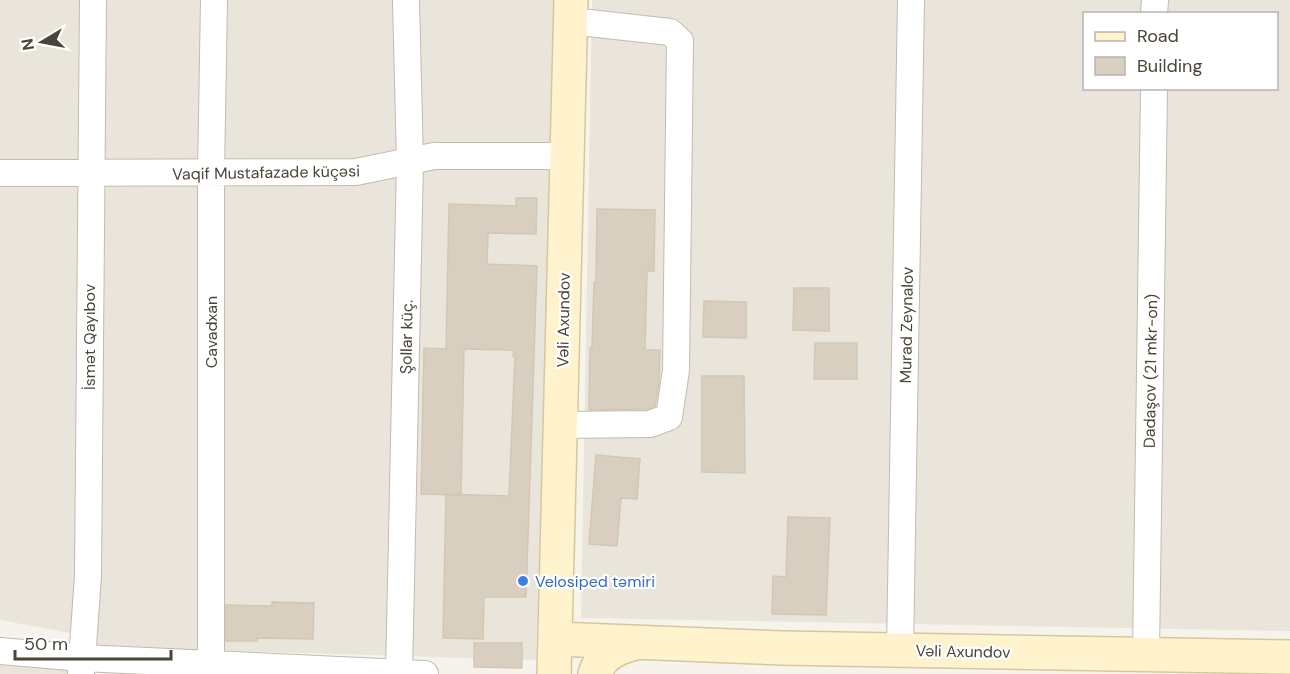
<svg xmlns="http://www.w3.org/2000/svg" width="1290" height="674" font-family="'DM Sans',sans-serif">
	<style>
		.residential { fill: #eae5da; fill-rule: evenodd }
		.building { fill: #d8cfc1; stroke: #d3c7b4; stroke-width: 1.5 }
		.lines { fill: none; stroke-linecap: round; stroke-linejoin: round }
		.street-casing { stroke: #c2bbae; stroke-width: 28 }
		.secondary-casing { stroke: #d6c79b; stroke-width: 36 }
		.street { stroke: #fff; stroke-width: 26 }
		.secondary { stroke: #fff3cd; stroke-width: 33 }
		.shop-dot { fill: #3f7fe0; stroke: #fff; stroke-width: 2 }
		.labels { text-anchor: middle; stroke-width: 4.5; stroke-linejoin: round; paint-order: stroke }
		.street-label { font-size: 16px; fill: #4b4439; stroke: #fff }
		.shop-label { font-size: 16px; fill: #366cbe; stroke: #fff; text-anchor: start }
	</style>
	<rect width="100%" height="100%" fill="#f6f3ec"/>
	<!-- residential -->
	<path class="residential" d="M0,0H555L553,141L536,660L102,647L75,634L0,620Z
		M592,0H1290V631L581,618ZM1084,14H1276V88H1084Z
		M0,663L67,668V674H0Z"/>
	<!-- building -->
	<path class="building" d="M516,198H537L536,234L488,233L487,264L537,266L526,597H484L483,639L443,638L446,494L509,496L515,356H513L514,350L464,349L461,495L421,494L424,348L446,349L449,204L516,206Z
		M597,209L655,210L654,271H647L645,350H660L659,382L655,406L647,409L589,410L590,348H592L594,282H596Z
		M794,288H829V331L793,330Z
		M704,301L746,302V338L703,337Z
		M815,343H857V379H814Z
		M702,376H744L745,473L702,472Z
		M596,455L640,459L637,499L621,498L617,546L589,544Z
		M788,517L830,518L826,615L772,614L773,576L786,577Z
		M272,602L314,603L313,639L257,638V641H226V605L272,606Z
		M474,643H522V668L474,667Z"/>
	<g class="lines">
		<defs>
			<path id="street" d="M1154,14L1155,0
				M0,173L356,172L434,156H566
				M561,425L650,424L669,417L676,370L680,41L670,32L571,21
				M900,650L911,0
				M0,651L82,658L425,674
				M1146,654L1154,88
				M211,664V173L214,0
				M81,674L88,576L93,0
				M399,674L410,162L406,0"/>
			<path id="secondary" d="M556,639L782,648L1290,657
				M554,674L571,0
				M595,674C600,655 618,647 636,643"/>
		</defs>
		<!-- street casing -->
		<use href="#street" class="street-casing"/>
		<!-- secondary casing -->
		<use href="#secondary" class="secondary-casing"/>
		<!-- street -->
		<use href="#street" class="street"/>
		<!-- secondary -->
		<use href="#secondary" class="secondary"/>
	</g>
	<!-- markers -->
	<circle class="shop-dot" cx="523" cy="581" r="6"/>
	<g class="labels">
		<!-- street labels -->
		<g class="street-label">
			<text transform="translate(266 172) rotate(-1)" y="6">Vaqif Mustafazade küçəsi</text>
			<text transform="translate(563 320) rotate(-89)" y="6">Vəli Axundov</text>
			<text transform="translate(906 325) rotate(-89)" y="6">Murad Zeynalov</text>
			<text transform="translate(211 332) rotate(-90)" y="6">Cavadxan</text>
			<text transform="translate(89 337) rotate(-90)" y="6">İsmət Qayıbov</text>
			<text transform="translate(406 337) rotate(-89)" y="6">Şollar küç.</text>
			<text transform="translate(1150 371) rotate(-89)" y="6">Dadaşov (21 mkr-on)</text>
			<text transform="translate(963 651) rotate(1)" y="6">Vəli Axundov</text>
		</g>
		<!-- shop labels -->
		<g class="shop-label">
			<text x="535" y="587">Velosiped təmiri</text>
		</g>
	</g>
	<!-- legend -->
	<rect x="1083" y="12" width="195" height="78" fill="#ffffff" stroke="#b7b4b0" stroke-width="1.5"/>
	<rect x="1095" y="32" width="30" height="9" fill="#fff3cd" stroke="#b7b4b0" stroke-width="1.5"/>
	<text x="1137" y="42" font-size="18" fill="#4b4439">Road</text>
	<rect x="1095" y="57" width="30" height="18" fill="#d8cfc1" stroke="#b7b4b0" stroke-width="1.5"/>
	<text x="1137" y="72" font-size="18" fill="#4b4439">Building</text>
	<!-- north arrow -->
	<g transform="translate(42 42) rotate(260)" stroke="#ffffff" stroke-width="4.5" paint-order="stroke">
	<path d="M0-4.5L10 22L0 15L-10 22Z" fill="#4b4439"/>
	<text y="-9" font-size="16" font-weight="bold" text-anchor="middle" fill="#4b4439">N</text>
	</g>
	<!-- scale -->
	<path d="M15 650v9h156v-9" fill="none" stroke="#4b4439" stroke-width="3"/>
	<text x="24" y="650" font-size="18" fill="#4b4439" stroke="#ffffff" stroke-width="4.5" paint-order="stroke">50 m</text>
</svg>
